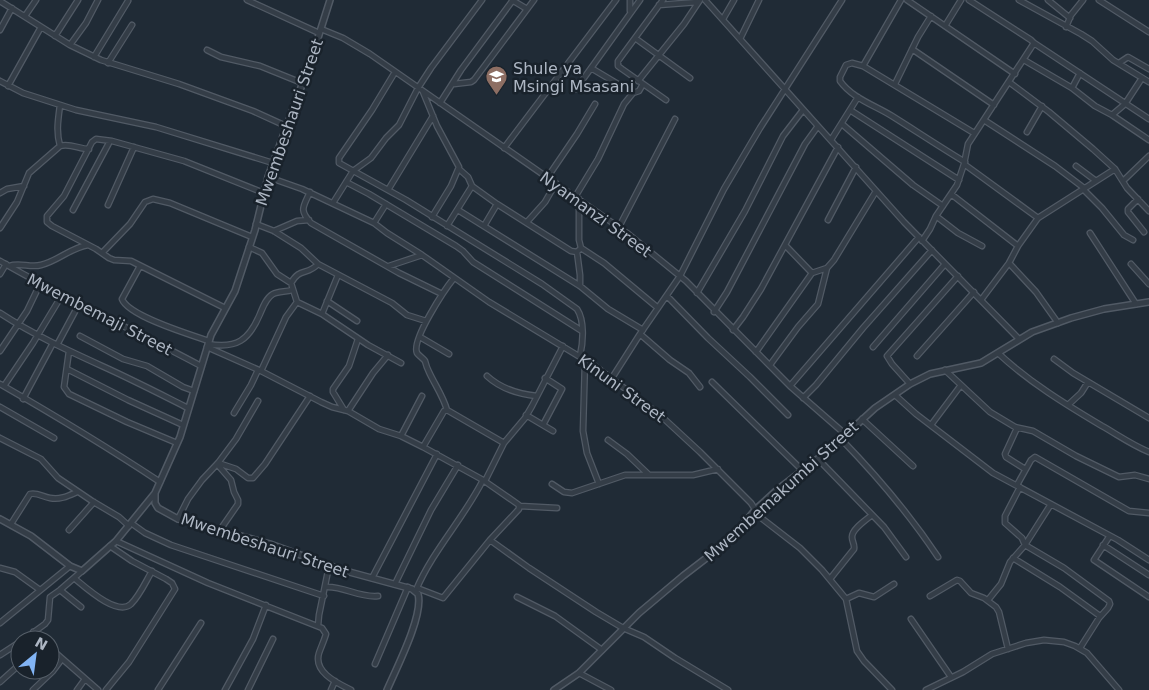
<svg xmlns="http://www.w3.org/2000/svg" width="1149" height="690" font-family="'DejaVu Sans',sans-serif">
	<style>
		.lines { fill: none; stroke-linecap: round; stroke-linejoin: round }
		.minor-casing { stroke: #515a65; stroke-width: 7 }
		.tertiary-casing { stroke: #515a65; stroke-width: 8 }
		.minor { stroke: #343d47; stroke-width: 4.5 }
		.tertiary { stroke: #343d47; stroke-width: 5 }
		.labels { text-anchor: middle; stroke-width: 5; stroke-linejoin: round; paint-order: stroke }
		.poi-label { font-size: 16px; fill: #aeb7c4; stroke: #19222b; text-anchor: start }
		.street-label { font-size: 16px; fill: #aeb7c4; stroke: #19222b }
	</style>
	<rect width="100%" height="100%" fill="#202b36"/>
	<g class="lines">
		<defs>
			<path id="minor" d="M247,0L319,33
				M512,0L527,9
				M663,0L618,61V66L622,69L666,100
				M705,0L904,222L1019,339
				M907,0L1015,74
				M1019,0L1081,34L1092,41L1113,60L1149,82
				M1048,0L1070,18
				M1099,0L1149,32
				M0,1L70,45L101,60L179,84L253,111L286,126
				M659,5L698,2
				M630,11V0
				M25,16L36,0
				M723,19L734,0
				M945,26L961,0
				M1066,27L1071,15L1083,0
				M321,29L343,38L370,54L627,233L686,281L790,386L845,434
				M0,30L12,8
				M55,36L78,0
				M635,38L690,78
				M740,39L759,0
				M1034,43L1149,119
				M70,45L86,23L98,0
				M912,49L994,105
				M207,50L221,57L260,66L302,83
				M94,57L128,1
				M1024,60L1072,88L1095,106L1112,115L1149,140
				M108,63L132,25
				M1119,63L1128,57L1149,69
				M863,66L901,0
				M591,68L633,93L639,91L643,84
				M395,72L372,110L339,158V163L406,200L542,284L577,309C585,321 583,343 580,356
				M0,81L23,93L76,110L156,127L273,163
				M638,81L684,24L700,0
				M1009,82L1049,112L1093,149L1115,169L1127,188L1149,211
				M454,84L471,82L474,80L534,0
				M895,84L918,37L931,16
				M8,86L41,27
				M1072,88L1080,73
				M576,89L640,0
				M423,92L437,126L459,167L451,186L432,217
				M440,103L461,70L513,0
				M60,105C58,120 56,132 60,146
				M850,110L959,180
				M1112,115L1125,104L1142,78
				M984,120L1055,166L1084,188
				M842,124L913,185L943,206
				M1027,132L1042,106
				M831,140L858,97
				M504,148L616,0
				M965,162C940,147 916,131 892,116C874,105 852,98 840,81V77L846,65L852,63L863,66L974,133
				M964,164L1038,218
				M1076,166L1096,181
				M459,169L468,177L472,186L497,204L571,251L577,252L581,248
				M268,177L302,189L374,223L387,233L422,255L489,302L595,366L660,415L700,452L751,503L760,517L800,548L822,570L846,599L857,651L864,661L892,690
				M547,178L577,134L595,104
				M1123,181L1149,156
				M346,182L369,194L456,246L463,251L473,262L582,331
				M1083,189L1102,208L1124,235L1133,240
				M388,190L433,116
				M310,192C303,207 299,210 311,223L399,273L442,294
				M0,193L7,189L24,186
				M951,194L1018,246
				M575,197L598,159L624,104L633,93
				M579,199V240L581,248L604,263L658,308
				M1138,199L1128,209V212L1144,232
				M333,203L353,171L371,158L386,138L399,125L418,88L431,68L482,0
				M108,205L134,147
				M73,210L110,141
				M458,210L580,286L608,309L643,330
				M936,216L958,233L982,246
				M828,220L856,167
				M527,222L545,202L556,183
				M374,223L386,204
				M256,224L274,231L301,248L318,264L392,303L407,315L426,321
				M447,226L472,186
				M484,226L497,204
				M619,227L675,119
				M0,228L17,202L29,173L60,146C70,143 79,149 89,149
				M274,231L297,221L309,220
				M1090,233L1136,304
				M922,241L930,229L936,216L957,185L964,164L968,144L1034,43L1031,40L969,0
				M785,245L812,273
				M249,247L262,253L277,274L291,283L297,302
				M577,252L580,275V286
				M102,253L130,224L145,202L153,199L170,203L252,237
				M0,261C65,299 134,330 201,366
				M1009,263L1036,292L1058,323
				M1131,264L1149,284
				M9,266C20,262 30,268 41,265C58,261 70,248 88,245
				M140,266L122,299C128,316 191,335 209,341
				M389,266L422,255
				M0,274L6,264
				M291,283C300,267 307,276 318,264
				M697,293L745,211L783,136L803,110
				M667,296L708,338L750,377L788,415
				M981,300L1009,263L1018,246L1038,218L1115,169
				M327,301L357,321
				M225,308L131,261L114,260L109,258L96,249L52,226L47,222V216L64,196L92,142L96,139L112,141L184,161L264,193
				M714,312L727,292L805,144L818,126
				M0,313C32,334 67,350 102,366C131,379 160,394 188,408
				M322,314L338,275
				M733,330L743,317L761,289L838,147
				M640,334L670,360L689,373L700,387
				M80,336L123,359L147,366L183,387L194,391
				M420,337L449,354
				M208,344C237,349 249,340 260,314C263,307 266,298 273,294C278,291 286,292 292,290
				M57,345L79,304
				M207,347L261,371L321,402L332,407L348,411L379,429L401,436L423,447L483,480L519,505V509L490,540L443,598L417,588
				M873,347L945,264
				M0,351L27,311L40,284
				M69,351L64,387L69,394L127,422L177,443
				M756,352L812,273L827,268L834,260L876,191
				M998,353C1029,382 1065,404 1102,426C1118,435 1132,445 1149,452
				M917,356L974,292
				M1054,359L1073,373L1149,418
				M585,360L583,431L587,453L599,484
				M770,365L798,327L818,304L827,268
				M67,369L128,400L183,425
				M945,370L990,412L1015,427L1033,431L1076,456L1119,477L1135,475L1149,479
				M261,371L286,317L297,302L322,314L368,345L401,363
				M487,376C501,389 518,394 537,396
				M612,378L640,334L680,276L724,189L760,128L842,0
				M712,382L802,470
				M0,384C54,415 107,447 160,482
				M910,384L892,364L887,356L958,276
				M4,386L33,343L62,295
				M790,386L919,237
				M895,395L916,414L993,473L1118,540L1149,560
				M803,398L816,385L863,328L932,250
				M23,399L53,343
				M1068,405L1081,393L1088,382
				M0,407L54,438
				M344,410L333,392V389L349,366L358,339
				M447,410C443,396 435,385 429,372C427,368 426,365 425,361C423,358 419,356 417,353C411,340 445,289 454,278
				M348,411L373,373L388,355
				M234,413L251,385L258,370
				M526,415L553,431
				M862,419L913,466
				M543,425L562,389L545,378
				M931,425L961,385
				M1017,428L1005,454L1006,457L1025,469
				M401,436L422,396
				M0,438L41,459L58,478L92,501L119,517L129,526
				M841,439C876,475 910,515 938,557
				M608,440L627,454L648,474
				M423,447L444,411L447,410L504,443
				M818,459L884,527L906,557
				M218,463L236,469L248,478H253L265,464L310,396
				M217,464L231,480L234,492L238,500V504L220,530
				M485,481L504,443L525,418L532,406L563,346
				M552,484L564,492L572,493L625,475H693L718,469
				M1017,485L1031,460L1035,457L1129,511L1149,513
				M1020,487L1005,516V523L1022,538L1025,545L1064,568L1109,601L1110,604L1108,608L1099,618L1080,648
				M520,506L557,508
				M178,519L188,499L202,480L218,463L236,439L258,401
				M131,523L145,533L171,545L324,596
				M11,524L30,494C37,492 43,497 50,498C60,500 68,496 77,492
				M69,530L94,502
				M1109,537L1094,560L1149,597
				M490,540L529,568L596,612L623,628L644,637L675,658L728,690
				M116,541L208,583L322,628L326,634C324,641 321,647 319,653C313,672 337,683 351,690
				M1103,545L1149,575
				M1013,558L1060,587L1100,616
				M0,568L15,572L40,590
				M74,578C84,586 117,617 131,604C140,595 146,581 152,571
				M372,578L437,454
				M830,579L854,549C855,544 852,542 852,537C852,529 866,520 872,515
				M395,584L431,510L458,465
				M326,587C344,586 359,598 378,596
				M60,590L81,607
				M416,590C433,550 464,518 483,480
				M930,596L957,580L960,581L971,593L984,598L996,607L999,612L1008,649
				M517,597L555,616L602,650
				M846,599L859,593L874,597L894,584
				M988,600L1001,584L1010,562L1025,545L1051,504
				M911,619L951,677
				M0,623L70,566
				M318,626L319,615L329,566
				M33,632L42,640
				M23,640L45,624L48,620L50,597L60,590L82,571
				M50,648L98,690
				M0,655L20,642
				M375,664L408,587
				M579,673L611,690
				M0,682L20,664
				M33,690L53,671L62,659
				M77,690L85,679
				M106,690L129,662L175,589L172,583L166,579L132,561L110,546
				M158,690L201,623
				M225,690L253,639L266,605
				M248,690L273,639
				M331,690L335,681
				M926,690L963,672L992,654L1026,643L1044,640L1064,642L1075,646L1087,653L1119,690"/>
			<path id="tertiary" d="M330,0L310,63L268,177L255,230L235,291L211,335L180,437L155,493V503L158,508L178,519L270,544L342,570L412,589L418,594C424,615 396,669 387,690
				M0,519L31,536L70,566L82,571L116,541L155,493
				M554,690L579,673L639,613L683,576L722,546L741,527L755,510L777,490L828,451L875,408L910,384L930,374L981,363L1032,332L1071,318L1104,309L1149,302"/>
		</defs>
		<!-- minor casing -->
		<use href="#minor" class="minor-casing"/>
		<!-- tertiary casing -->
		<use href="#tertiary" class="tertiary-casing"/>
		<!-- minor -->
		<use href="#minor" class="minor"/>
		<!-- tertiary -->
		<use href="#tertiary" class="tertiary"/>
	</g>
	<!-- icons -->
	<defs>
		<symbol id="school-pin" viewBox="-11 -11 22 30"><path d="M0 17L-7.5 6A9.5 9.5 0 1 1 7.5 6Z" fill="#8d6e63" stroke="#19222b"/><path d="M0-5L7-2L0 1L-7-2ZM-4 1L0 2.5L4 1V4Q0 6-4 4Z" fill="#fff"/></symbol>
	</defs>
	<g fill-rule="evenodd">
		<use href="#school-pin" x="484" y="64" width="25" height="34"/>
	</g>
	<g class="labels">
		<!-- poi labels -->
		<g class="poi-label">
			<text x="513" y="74">Shule ya<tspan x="513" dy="18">Msingi Msasani</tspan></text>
		</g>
		<!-- street labels -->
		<g class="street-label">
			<text transform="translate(289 122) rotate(-71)" y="6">Mwembeshauri Street</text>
			<text transform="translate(596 214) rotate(36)" y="6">Nyamanzi Street</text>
			<text transform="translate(100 314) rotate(27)" y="6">Mwembemaji Street</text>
			<text transform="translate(622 388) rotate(36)" y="6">Kinuni Street</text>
			<text transform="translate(781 491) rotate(-42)" y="6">Mwembemakumbi Street</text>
			<text transform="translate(265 545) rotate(18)" y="6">Mwembeshauri Street</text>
		</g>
	</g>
	<!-- north arrow -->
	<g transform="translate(35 655) rotate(29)"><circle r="24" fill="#19222b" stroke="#555e68"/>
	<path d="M0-4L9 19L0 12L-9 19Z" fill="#82b4f4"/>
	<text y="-8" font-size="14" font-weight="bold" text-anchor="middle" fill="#aeb7c4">N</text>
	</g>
</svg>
